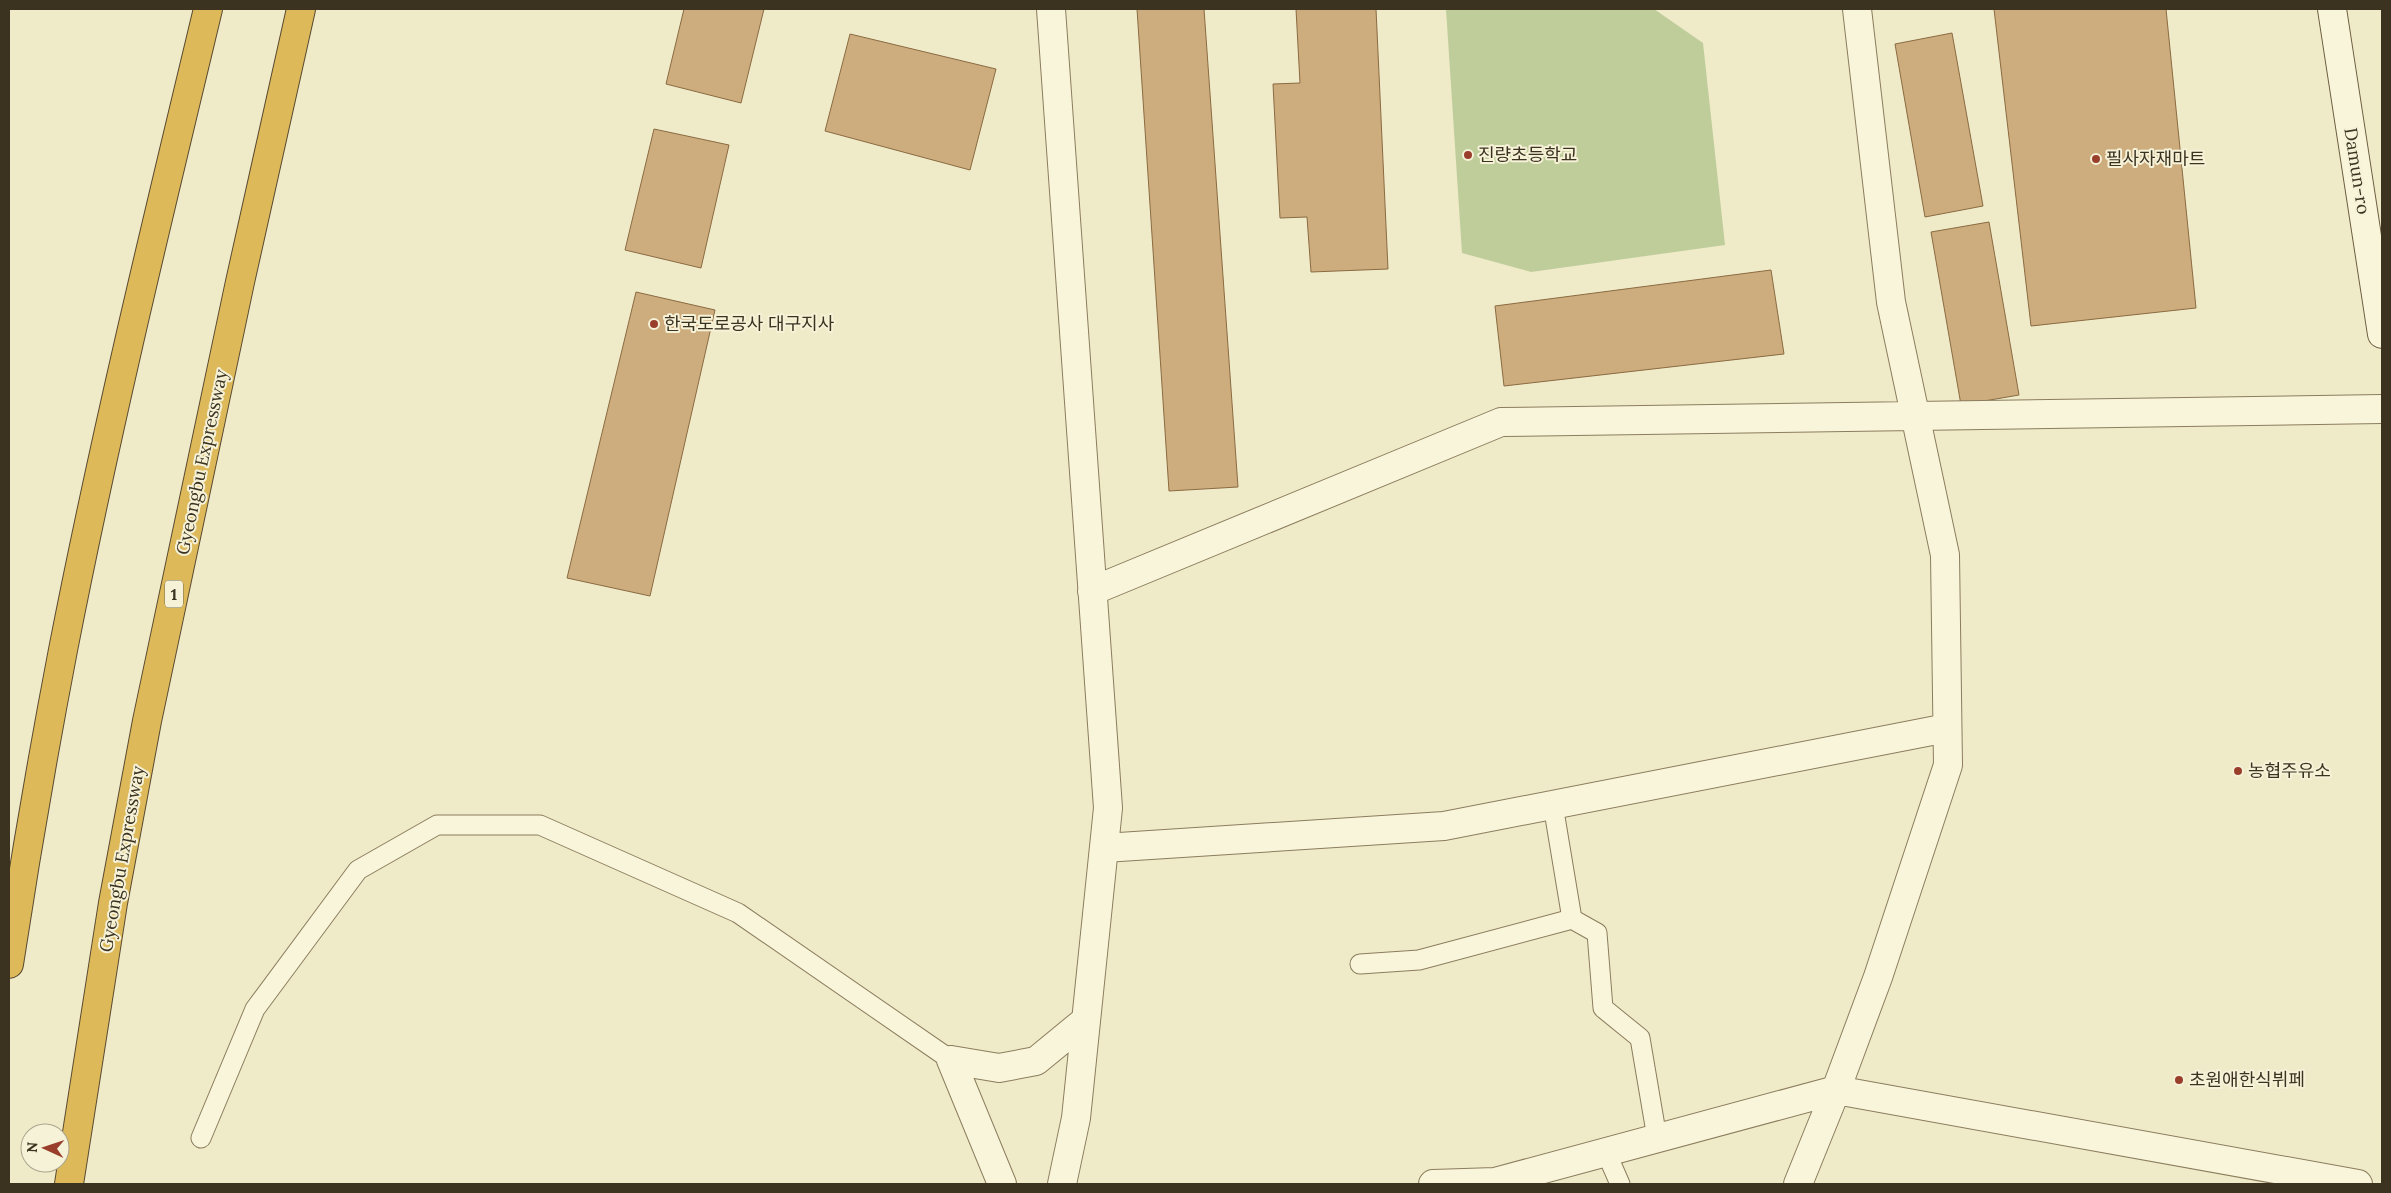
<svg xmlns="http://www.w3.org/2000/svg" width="2391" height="1193" font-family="Lora,'Noto Sans KR',serif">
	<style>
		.green { fill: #bfcd9b }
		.building { fill: #cdac7e; stroke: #8a6b42 }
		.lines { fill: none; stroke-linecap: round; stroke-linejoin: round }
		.lane-casing { stroke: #8b7d5d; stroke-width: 21 }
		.street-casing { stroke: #8b7d5d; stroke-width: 30 }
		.secondary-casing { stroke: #6d5e40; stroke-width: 30 }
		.highway-casing { stroke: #594a30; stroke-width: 30 }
		.lane { stroke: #f9f5db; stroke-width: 19 }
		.street { stroke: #f9f5db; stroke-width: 28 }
		.secondary { stroke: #f9f5db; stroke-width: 28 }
		.highway { stroke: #ddb95a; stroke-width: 28 }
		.poi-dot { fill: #9a3e2c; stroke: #f6f2d8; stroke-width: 2 }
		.labels { text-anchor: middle; stroke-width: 4; stroke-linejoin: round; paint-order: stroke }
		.shield { fill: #f6f2d8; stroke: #736c57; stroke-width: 1 }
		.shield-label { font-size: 16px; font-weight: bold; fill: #3b3220 }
		.poi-label { font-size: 18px; fill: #3b3220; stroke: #f6f2d8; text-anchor: start }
		.street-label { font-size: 18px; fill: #3b3220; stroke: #f6f2d8 }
	</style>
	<rect width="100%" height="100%" fill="#efeac8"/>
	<!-- green -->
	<path class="green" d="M1446,9H1654L1703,43L1725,245L1531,272L1462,253Z"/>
	<!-- building -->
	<path class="building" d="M684,9H764L741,103L666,84Z
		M1137,9H1204L1238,487L1169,491Z
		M1296,9H1376L1388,269L1311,272L1307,217L1280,218L1273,84L1300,83Z
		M1994,9H2166L2196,308L2031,326Z
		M1952,33L1983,206L1925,217L1895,44Z
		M850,34L996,69L970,170L825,131Z
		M654,129L729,145L701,268L625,250Z
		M1989,222L2019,395L1961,405L1931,232Z
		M1771,270L1784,354L1504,386L1495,306Z
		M636,292L715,310L650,596L567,578Z"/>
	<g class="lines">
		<defs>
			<path id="lane" d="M1553,805L1572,919L1597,933L1603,1008L1640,1038L1657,1138
				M1360,964L1419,960L1572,919
				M201,1138L255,1009L358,870L437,825H540L738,913L951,1060
				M1606,1152L1620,1184"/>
			<path id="street" d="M1051,9L1108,808L1076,1118L1062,1184
				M1092,591L1501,422L2382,409
				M1104,848L1444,826L1947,728
				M951,1060L999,1068L1036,1061L1086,1020
				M951,1060L1002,1184
				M1433,1184L1495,1182L1836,1090L2358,1184
				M1798,1184L1836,1090L1878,977L1948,765L1945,555L1891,302L1857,9"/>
			<path id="secondary" d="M2332,9L2382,334"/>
			<path id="highway" d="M9,964C25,859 43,754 63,650C105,435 157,221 208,9
				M69,1184L113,903L147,721L240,282L301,9"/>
		</defs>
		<!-- lane casing -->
		<use href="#lane" class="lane-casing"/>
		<!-- street casing -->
		<use href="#street" class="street-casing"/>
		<!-- secondary casing -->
		<use href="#secondary" class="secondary-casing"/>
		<!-- highway casing -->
		<use href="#highway" class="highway-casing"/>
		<!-- lane -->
		<use href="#lane" class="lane"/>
		<!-- street -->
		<use href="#street" class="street"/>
		<!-- secondary -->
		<use href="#secondary" class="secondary"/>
		<!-- highway -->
		<use href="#highway" class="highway"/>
	</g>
	<!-- markers -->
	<g class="poi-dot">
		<circle cx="1468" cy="155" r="5"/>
		<circle cx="2096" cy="159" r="5"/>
		<circle cx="654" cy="324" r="5"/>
		<circle cx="2238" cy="771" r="5"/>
		<circle cx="2179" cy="1080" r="5"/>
	</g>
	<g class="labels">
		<!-- shield labels -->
		<rect class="shield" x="165" y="580.5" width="18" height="27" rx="4"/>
		<g class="shield-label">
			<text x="174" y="600">1</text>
		</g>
		<!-- poi labels -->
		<g class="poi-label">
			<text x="1478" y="161">진량초등학교</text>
			<text x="2106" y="165">필사자재마트</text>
			<text x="664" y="330">한국도로공사 대구지사</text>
			<text x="2248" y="777">농협주유소</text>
			<text x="2189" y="1086">초원애한식뷔페</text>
		</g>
		<!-- street labels -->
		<g class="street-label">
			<text transform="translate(2357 171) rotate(81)" y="6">Damun-ro</text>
			<text transform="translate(202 462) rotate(-78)" y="6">Gyeongbu Expressway</text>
			<text transform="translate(122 859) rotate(-80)" y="6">Gyeongbu Expressway</text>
		</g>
	</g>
	<!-- border -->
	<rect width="2391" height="1193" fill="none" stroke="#3b3220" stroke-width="20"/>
	<!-- north arrow -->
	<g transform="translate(45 1148) rotate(273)"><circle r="24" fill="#f6f2d8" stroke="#aba58e"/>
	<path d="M0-4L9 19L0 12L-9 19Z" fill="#9a3e2c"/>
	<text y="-8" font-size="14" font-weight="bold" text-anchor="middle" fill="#3b3220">N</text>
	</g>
</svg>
